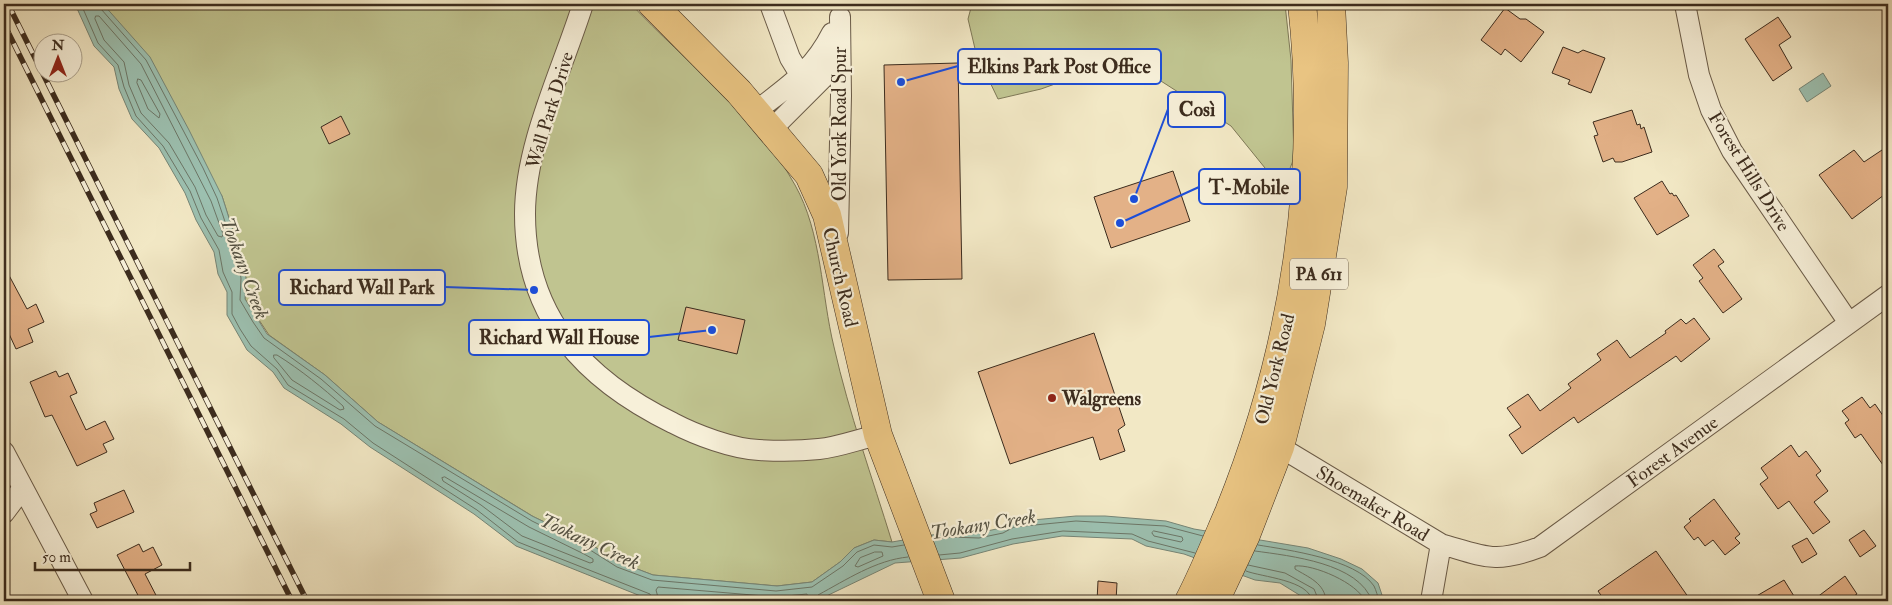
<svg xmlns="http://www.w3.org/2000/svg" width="1892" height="605" font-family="'IM FELL Double Pica',serif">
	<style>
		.green { fill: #c0c490; stroke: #7e7857 }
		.water { fill: #9cc0b0; stroke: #768576 }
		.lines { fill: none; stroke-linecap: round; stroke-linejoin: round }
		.shore { stroke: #6c7667; stroke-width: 1 }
		.building { fill: #e3b187; stroke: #3c2c1e }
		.minor-casing { stroke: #6a5b48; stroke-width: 22 }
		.primary-casing { stroke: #3c2c1e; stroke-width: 29 }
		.trunk-casing { stroke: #3c2c1e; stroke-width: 29 }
		.minor { stroke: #f7f0d9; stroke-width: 20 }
		.primary { stroke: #e9c482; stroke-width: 28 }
		.trunk { stroke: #e9c482; stroke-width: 28 }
		.rail-casing { stroke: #3c2c1e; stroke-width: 5.5 }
		.rail { stroke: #f7f0d9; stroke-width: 4; stroke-dasharray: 11; stroke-linecap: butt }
		.poi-dot { fill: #8f2418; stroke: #f7f0d9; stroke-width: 2 }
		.labels { text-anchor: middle; stroke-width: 4.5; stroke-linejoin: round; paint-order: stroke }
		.shield { fill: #f7f0d9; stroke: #746756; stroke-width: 1 }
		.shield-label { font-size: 18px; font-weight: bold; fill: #3c2c1e }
		.street-label { font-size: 19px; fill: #3c2c1e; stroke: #f7f0d9 }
		.poi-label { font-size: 19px; font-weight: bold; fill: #3c2c1e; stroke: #f7f0d9; text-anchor: start }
		.water-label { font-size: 20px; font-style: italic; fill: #545142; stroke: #f7f0d9 }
		.leader { fill: none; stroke: #1d4ed8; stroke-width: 2 }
		.callout-dot { fill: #1d4ed8; stroke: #f7f0d9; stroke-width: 2 }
		.callout { fill: #f7f0d9; stroke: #1d4ed8; stroke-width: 2 }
		.callout-label { font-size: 20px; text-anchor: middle; font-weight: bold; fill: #3c2c1e }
	</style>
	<rect width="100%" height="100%" fill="#f2e8c5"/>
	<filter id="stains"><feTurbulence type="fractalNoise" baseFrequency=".004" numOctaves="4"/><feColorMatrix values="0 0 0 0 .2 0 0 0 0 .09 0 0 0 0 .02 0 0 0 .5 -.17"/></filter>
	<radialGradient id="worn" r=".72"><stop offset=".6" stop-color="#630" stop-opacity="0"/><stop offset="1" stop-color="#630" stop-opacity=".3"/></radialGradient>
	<!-- green -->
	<path class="green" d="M93,4H631C686,63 756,114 795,185C822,233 821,294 834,347C849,413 872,477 892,542L874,540L854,548L840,562L812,582L777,586L653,575L619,562L590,544L534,517L378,422L325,375L269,335L245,299L246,278L241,256L222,196Z
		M972,4H1285L1291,60L1294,158L1282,189L1231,126L1150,74L1105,66L1041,89L998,99L976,53L968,19Z"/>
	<!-- water -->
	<path class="water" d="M75,4H103L150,57L189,130L222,196L241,256L246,278L245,299L267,334L325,375L378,422L532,516L590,544L619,562L653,575L777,586L812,582L840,562L854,548L874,540L892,542L949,532L978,533L1001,528L1011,522L1076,516H1105L1166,521L1194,529L1308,548L1341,559L1362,569L1378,583L1384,601H1309L1280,583L1255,580L1184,554L1146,546L1132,539L1062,536L1013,544L961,558L895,563L816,601H653L516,546L474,514L370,447L341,424L284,388L273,372L247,350L227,315V292L218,274L214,252L196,220L185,193L159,148L132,119L119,89L114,67L94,46Z
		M1823,73L1831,86L1807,102L1799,89Z"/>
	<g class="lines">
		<!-- shore -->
		<path class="shore" d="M81,4L98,43L118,65L124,87L136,116L163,146L190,191L201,218L219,250L223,272L232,292V314L240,329L251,346L277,369L288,385L344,419L373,443L477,510L518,542L650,594L653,601
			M99,4L101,9L146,60L203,168L217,198L237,257L241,278L240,300L253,322L264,338L321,379L375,426L532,521L587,548L617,567L652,580L776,591L812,587L843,566L857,552L874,545L892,547L904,545
			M96,16H99L141,64L211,201L223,234L222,237L218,236L206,215L195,187L169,143L141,113L129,85L124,62L104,40L95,19Z
			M138,79L141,80L160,114L159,118L148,109L137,83Z
			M274,355H277C301,370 323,388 343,406L344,409L340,410L292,380L274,358Z
			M445,477L529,527L584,554L593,559V562L590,563L522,536L481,505L443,481L442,478Z
			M1154,531L1182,537L1183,540L1181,542L1154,536L1152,533Z
			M934,540L950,537L979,538L1003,533L1014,527L1076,521L1165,526L1203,536
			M1258,545C1288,550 1356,559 1374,586C1376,590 1378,597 1379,601
			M1255,551C1291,556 1359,563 1372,601
			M875,552H882L883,556L858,567L855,566L860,558Z
			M939,555L960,553L1012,539L1063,531L1132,534L1148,541L1195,553
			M1248,565L1285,573L1314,589L1319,601
			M1246,571C1261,577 1310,580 1312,601
			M659,601L656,590L658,587L776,597L807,594L809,601
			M667,601L670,596L734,601
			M815,601L818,595C846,580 876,560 908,557
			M1326,601C1325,583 1308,577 1295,569V566C1313,564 1358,583 1365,601"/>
	</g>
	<!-- building -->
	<path class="building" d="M1505,8L1520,19H1526L1544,32L1521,62L1505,49L1501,55L1481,40Z
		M1778,17L1791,37L1779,45L1792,68L1773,81L1745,39Z
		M1563,47L1578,53L1583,50L1605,58L1591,93L1568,84L1570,80L1552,73Z
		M958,63L962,279L888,280L884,65Z
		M1632,110L1637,125L1640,124L1641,129L1644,127L1652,152L1622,162H1615L1613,158L1603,162L1594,136L1598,135L1593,122Z
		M341,116L350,134L329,144L321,127Z
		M1888,146V192L1852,219L1819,175L1854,150L1864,162Z
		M1173,171L1190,221L1111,248L1094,197Z
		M1662,181L1670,194L1672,193L1674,196L1676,195L1689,216L1657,235L1634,198Z
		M1714,249L1724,262L1718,266L1742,299L1723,313L1699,281L1703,278L1693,265Z
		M4,266L27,309L36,304L44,322L28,329L33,342L16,349L4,323Z
		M686,307L745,320L737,354L678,340Z
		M1694,318L1710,339L1681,362L1676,356L1578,423L1574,417L1522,454L1509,435L1521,427L1507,408L1528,394L1540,411L1571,388L1568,384L1601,360L1597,354L1617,340L1630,358L1666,333L1665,331L1681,319L1686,324Z
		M1094,333L1125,425L1118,430L1125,451L1100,460L1093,437L1010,464L978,372Z
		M56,371L59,377L68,373L77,393L70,396L86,430L105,421L114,439L103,444L107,452L77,466L52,415L45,417L30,382Z
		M1862,397L1870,408L1875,404L1888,423V472L1861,434L1855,438L1845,423L1849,420L1842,411Z
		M1791,445L1799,457L1806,451L1821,471L1816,475L1828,491L1814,502L1830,522L1813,534L1789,501L1778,509L1760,484L1768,478L1761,468Z
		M124,490L134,512L97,528L90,514L97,511L94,503Z
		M1714,499L1740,534L1735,538L1740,543L1725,555L1713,540L1705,546L1698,537L1694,540L1684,527L1691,521L1689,519Z
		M1864,530L1876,546L1860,557L1849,540Z
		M1807,538L1817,554L1802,563L1792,546Z
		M139,544L143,552L153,547L162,565L145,574L159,601H141L117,555Z
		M1656,551L1691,601H1605L1598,591Z
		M1845,576L1857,594L1846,601H1812Z
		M1784,580L1797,601H1748Z
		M1098,581L1117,583L1116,601H1097Z"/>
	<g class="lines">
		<defs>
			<path id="minor" d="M583,4C562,71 525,144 525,214C525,317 585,380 673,423C696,435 733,449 759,450C778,451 800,451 819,449C839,447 859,439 878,435
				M770,4L790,58L804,81L809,82
				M1685,4L1699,75L1711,110L1732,151L1849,323
				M755,112C788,86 813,71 832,33
				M771,130L831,70L834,50
				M838,233L841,96L840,17
				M1280,447L1441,544L1431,601
				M4,452L83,601
				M4,513L22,489
				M1441,544C1486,557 1495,564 1540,547L1888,295"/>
			<path id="primary" d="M652,4L739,92L809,175L827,215L878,435L941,601"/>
			<path id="trunk" d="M1189,601C1204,572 1216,542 1229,512C1294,351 1321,176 1302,4
				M1215,601L1246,535L1280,447L1311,324L1333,187L1334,63L1331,4"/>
		</defs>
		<!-- minor casing -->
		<use href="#minor" class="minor-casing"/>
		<!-- primary casing -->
		<use href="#primary" class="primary-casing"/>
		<!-- trunk casing -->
		<use href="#trunk" class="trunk-casing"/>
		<!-- minor -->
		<use href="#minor" class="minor"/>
		<!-- primary -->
		<use href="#primary" class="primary"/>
		<!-- trunk -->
		<use href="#trunk" class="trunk"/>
		<defs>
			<path id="rail" d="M8,4L307,601
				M4,24L292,601"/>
		</defs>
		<!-- rail casing -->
		<use href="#rail" class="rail-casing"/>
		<!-- rail -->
		<use href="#rail" class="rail"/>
	</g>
	<!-- markers -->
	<circle class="poi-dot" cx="1052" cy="398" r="5"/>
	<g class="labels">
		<!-- shield labels -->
		<rect class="shield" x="1290" y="258.5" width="58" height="31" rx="4"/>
		<g class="shield-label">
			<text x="1319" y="280">PA 611</text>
		</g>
		<!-- street labels -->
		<g class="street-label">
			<text transform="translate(549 110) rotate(-73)" y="7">Wall Park Drive</text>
			<text transform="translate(839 124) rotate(-90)" y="7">Old York Road Spur</text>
			<text transform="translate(1750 171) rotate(58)" y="7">Forest Hills Drive</text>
			<text transform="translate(841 277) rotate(77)" y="7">Church Road</text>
			<text transform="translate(1274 369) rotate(-76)" y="7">Old York Road</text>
			<text transform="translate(1672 451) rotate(-36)" y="7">Forest Avenue</text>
			<text transform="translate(1373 503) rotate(31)" y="7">Shoemaker Road</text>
		</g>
		<!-- poi labels -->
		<g class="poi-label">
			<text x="1062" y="405">Walgreens</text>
		</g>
		<!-- water labels -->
		<g class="water-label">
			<text transform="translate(245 268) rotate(70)" y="7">Tookany Creek</text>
			<text transform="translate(983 524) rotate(-9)" y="7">Tookany Creek</text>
			<text transform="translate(590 541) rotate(25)" y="7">Tookany Creek</text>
		</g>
	</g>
	<!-- callouts -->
	<path class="leader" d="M901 82L958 66M1134 199L1168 109M1120 223L1199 187M534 290L445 287M712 330L649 337"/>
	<g class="callout-dot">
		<circle cx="901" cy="82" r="5"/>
		<circle cx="1134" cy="199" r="5"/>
		<circle cx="1120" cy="223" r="5"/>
		<circle cx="534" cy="290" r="5"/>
		<circle cx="712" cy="330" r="5"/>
	</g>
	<g class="callout">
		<rect x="958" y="49" width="203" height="35" rx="5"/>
		<rect x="1168" y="92" width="57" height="35" rx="5"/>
		<rect x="1199" y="169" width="101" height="35" rx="5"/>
		<rect x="279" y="270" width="166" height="35" rx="5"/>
		<rect x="469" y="320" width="180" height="35" rx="5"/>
	</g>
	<g class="callout-label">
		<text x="1059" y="73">Elkins Park Post Office</text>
		<text x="1197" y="116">Così</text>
		<text x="1249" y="194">T-Mobile</text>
		<text x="362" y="294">Richard Wall Park</text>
		<text x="559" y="344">Richard Wall House</text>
	</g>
	<!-- margin -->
	<rect width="1892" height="605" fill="none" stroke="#f2e8c5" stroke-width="20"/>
	<rect x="5" y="5" width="1882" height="595" fill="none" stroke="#3c2c1e" stroke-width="2.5"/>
	<rect x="10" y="10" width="1872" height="585" fill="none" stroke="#3c2c1e"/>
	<!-- north arrow -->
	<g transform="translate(58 58)"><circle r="24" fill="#f7f0d9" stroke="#aca28e"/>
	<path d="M0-4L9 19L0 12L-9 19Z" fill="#8f2418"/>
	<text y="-8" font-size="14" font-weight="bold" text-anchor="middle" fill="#3c2c1e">N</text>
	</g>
	<!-- scale -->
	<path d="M35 562v8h155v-8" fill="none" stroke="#3c2c1e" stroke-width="2.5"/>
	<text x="42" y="562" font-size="15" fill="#3c2c1e" stroke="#f7f0d9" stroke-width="4" paint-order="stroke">50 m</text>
	<rect width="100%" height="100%" filter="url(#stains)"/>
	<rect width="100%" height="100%" fill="url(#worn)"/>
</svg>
